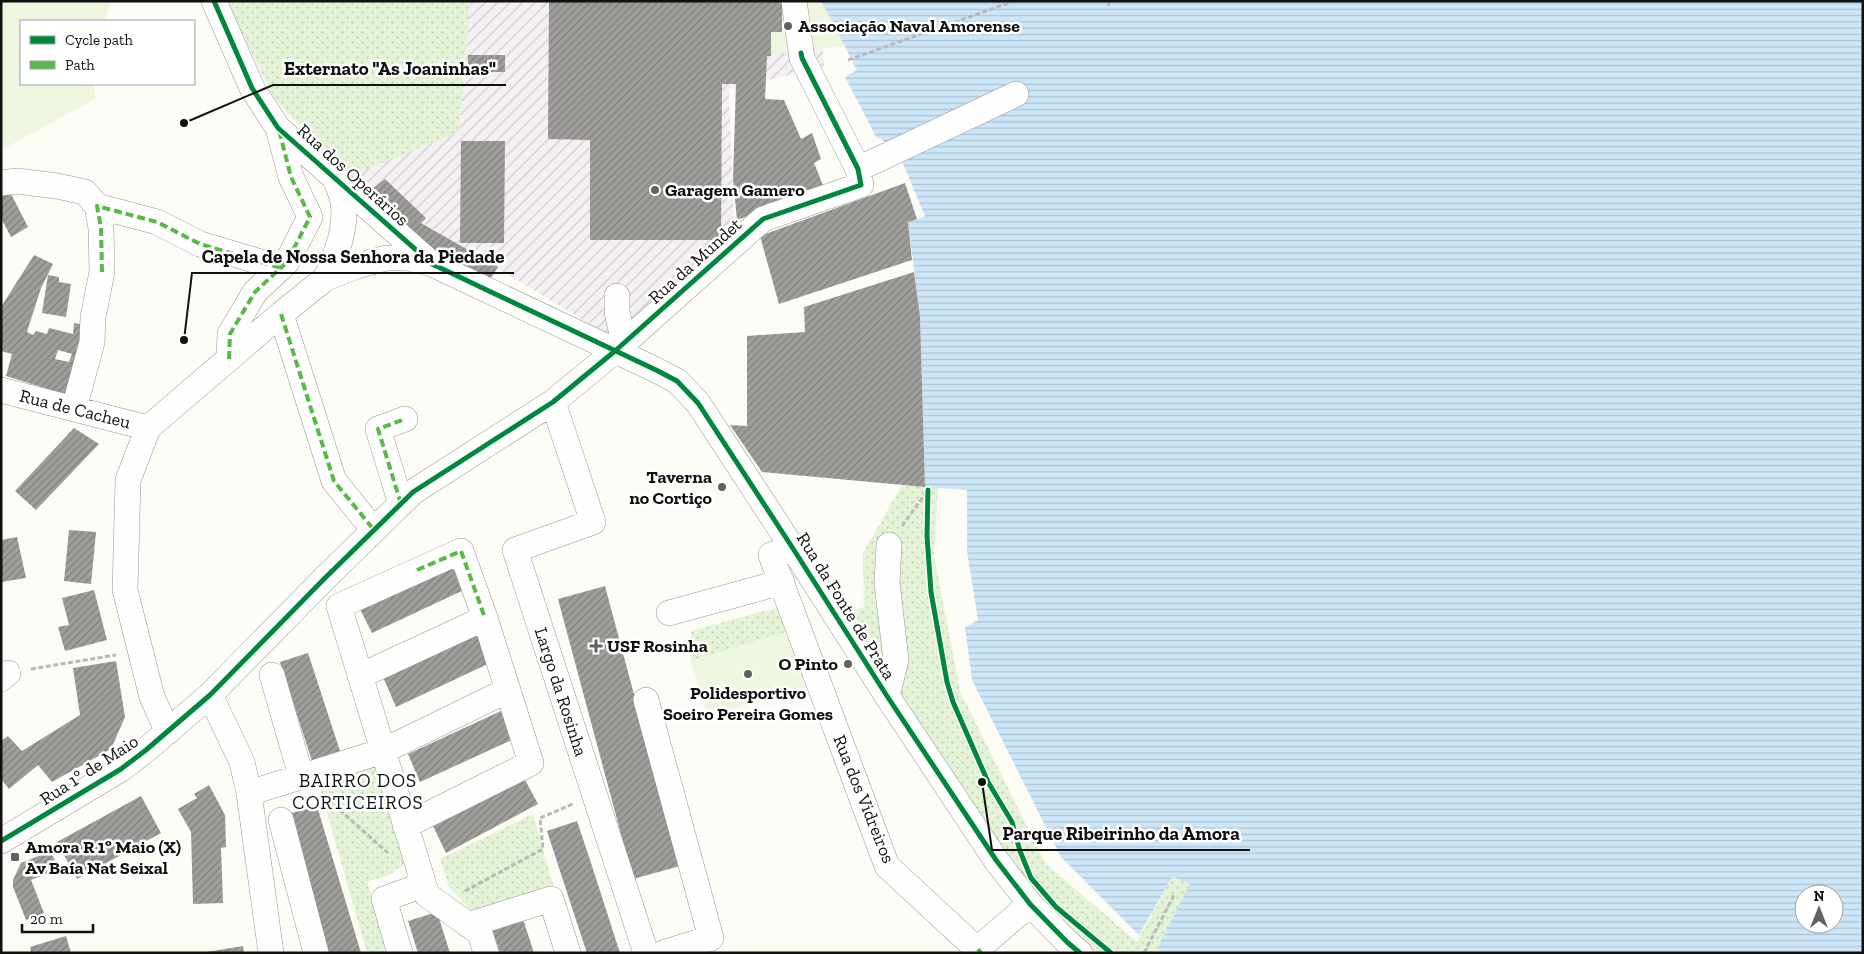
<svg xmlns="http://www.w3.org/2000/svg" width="1864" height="954" font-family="'Zilla Slab',serif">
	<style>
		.industrial { fill: url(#industrial-furrows) }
		.grass { fill: url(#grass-dots) }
		.pitch { fill: #eef6df }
		.water { fill: url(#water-rules); fill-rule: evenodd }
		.building { fill: url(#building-hatch); fill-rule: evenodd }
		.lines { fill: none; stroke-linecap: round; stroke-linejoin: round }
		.minor-casing { stroke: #969694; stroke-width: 26 }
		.path { stroke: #b9b9b8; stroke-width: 3; stroke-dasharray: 5 2.5; stroke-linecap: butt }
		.minor { stroke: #fffefe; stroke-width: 25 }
		.quiet { stroke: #58b947; stroke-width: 4; stroke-dasharray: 8 4; stroke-linecap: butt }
		.cycleway-casing { stroke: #fff; stroke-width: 8 }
		.cycleway { stroke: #00873e; stroke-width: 5 }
		.poi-dot { fill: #636260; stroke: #fff; stroke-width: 2 }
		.labels { text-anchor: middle; stroke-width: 5; stroke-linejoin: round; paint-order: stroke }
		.poi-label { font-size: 18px; font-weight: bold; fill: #101010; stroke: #fff; text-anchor: start }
		.street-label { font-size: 18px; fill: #101010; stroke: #fff }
		.neighbourhood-label { font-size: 19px; letter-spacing: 1px; fill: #101010; stroke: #fff }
		.leader { fill: none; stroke: #101010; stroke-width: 2 }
		.callout-dot { fill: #101010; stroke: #fff; stroke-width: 2 }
		.callout-label { font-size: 19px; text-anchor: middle; font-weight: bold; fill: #101010; stroke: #fff; stroke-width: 5; stroke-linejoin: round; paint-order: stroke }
	</style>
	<defs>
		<pattern id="industrial-furrows" width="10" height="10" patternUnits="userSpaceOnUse" patternTransform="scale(1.25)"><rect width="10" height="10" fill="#f4eff2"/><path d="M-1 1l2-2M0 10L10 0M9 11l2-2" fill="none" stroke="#d0ccce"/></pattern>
		<pattern id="grass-dots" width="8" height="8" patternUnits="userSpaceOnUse" patternTransform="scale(1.25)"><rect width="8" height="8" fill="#e4f2d6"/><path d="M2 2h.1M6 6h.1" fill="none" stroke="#c3ceb7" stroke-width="1.8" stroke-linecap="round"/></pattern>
		<pattern id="water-rules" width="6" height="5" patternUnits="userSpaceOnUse" patternTransform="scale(1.25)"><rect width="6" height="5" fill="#cce5f7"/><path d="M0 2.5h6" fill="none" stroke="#aec3d3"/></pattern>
		<pattern id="building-hatch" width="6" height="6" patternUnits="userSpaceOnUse" patternTransform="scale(1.25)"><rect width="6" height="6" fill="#a09e9b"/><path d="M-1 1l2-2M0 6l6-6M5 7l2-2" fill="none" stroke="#817f7d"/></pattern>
	</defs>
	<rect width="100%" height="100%" fill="#fcfbf6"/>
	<!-- industrial -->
	<path class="industrial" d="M470,1H819L824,67L729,89L734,226L616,340L347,177L459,132Z"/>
	<!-- grass -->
	<path class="grass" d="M226,1H470L459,132L347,177L274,98Z
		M902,485L938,488L934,556L960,691L1045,863L1137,942L1172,877L1194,885L1158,953H1097L1090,948L1020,877L906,702L851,611L864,607L863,553Z
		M779,607L789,631L691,661V631Z
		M378,764L406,863L390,874L367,882L390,953H367L318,781Z
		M533,814L555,891L471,910L449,887L440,859Z"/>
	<!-- pitch -->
	<path class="pitch" d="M1,1H111L104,21H21V84H94L95,99L1,150Z
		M742,1H821L844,46L741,59Z
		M789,631L806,687L708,717L691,661Z"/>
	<!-- water -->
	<path class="water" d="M821,1H1863V953H1163L1157,949L1190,884L1172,877L1139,935L1061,857L972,680L965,627L978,620L967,551V490L925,487L920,316L908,222L925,216L896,147L876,137L845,77L857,70ZM1804,894H1834V924H1804Z"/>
	<!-- building -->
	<path class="building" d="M549,1H782V32H771V56H767L765,99L784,100L801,139L812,133L821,159L814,163L824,188L737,220L733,179L736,84H722L721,240H590V140L548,139Z
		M468,55H505V72H468Z
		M461,141H505L504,243H460Z
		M385,179L426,218L421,223L498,267L489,281L420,243L366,194Z
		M905,183L917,219L908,222L912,260L779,304L760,236Z
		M9,190L28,227L11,237L1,218V194Z
		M34,255L53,264L41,288L27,332L33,335L36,331L47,334L49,328L73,334L74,323L86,325L67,395L6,376L12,354L1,351V307ZM58,350L72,354L69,362L55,359Z
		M914,272L920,316L925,487L762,472L730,425L747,426V336L805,332L804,307Z
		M48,275L59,277V282L71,284L66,317L42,313Z
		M74,428L99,444L36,510L15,491Z
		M69,530L96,532L91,584L64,581Z
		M17,537L26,578L1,582V540Z
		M452,561L466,589L372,633L358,605Z
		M605,586L680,866L633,879L558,599Z
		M94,590L107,640L65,651L58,627L69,625L62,598Z
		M477,634L490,663L396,707L383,677Z
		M308,653L340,751L312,761L280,662Z
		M116,661L125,717L111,749L52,782L38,765L9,789L1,779V741L8,736L22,751L80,715L73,668Z
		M501,711L514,739L420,782L408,754Z
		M524,778L538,804L446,853L433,826Z
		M209,785L225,815L226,847L221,848L223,903L193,904L191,832L178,809L197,798L194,794Z
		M141,796L161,833L77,879L57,842Z
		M317,806L361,953H329L288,814Z
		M577,821L592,866L620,953H587L576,920L547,831Z
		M51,851L58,869L31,880L44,913L26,920L13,887V880L21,863Z
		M437,912L450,953H418L408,921Z
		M523,919L534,953H500L492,929Z
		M66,936L71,953H31L30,947Z
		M243,946L244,953H206V952Z"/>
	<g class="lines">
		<defs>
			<path id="minor" d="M214,1L252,88L278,128L432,264L656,370L677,381L698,403L792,547L887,696L996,860L1030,904L1067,942L1080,953
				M858,169L1016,94
				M1,183L17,181L57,186L85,192L97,206L101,228L102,272L93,317L92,342L74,409
				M97,206L157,222L200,244L281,268
				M326,278C336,254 347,229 343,202C342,195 338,187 336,180
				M617,296V312L624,343
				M281,314L334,481L374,530
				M229,359L230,334L255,292L287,262L310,217L291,177L278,128
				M1,390L148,428
				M553,402L593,522L515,550L646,953
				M401,504L378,429L405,419
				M792,547L771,555L887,866L981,953
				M669,613L782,582
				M485,618L461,551L339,606L427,895L480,933L486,953
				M272,675L301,776
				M360,676L485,618L531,763L405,826
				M1,679L8,673
				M210,695L242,762L249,793L271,953
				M887,696L896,660L887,583L889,545
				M646,700L711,938L663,953
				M168,732L152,697L125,590L128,480L148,428L281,314L326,278L357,266L386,258H408L432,264
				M249,793L383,751L508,690
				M281,820L316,953
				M1,841L121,769L146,750L210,695L325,578L413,492L553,402L615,351L763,219L861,185L858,169L802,58L794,1
				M468,925L551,899L568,953
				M400,953L384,899L423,885
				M973,953L1030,904"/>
		</defs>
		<!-- minor casing -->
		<use href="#minor" class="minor-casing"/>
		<!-- path -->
		<path class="path" d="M1108,1L1109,6
			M848,60L1014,1
			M902,526L928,490
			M31,669L116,655
			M323,795L388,853
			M465,891L543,849L540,818L573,804
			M1144,953L1175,893"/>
		<!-- minor -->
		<use href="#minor" class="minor"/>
		<!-- quiet -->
		<path class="quiet" d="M102,272L101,228L97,206L157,222L200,244L281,268
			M281,314L334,481L374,530
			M229,359L230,334L255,292L287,262L310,217L291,177L279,130
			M401,504L378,429L405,419
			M417,570L461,551L485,618
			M978,949L981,953"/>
		<defs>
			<path id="cycleway" d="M214,1L252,88L278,128L432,264L656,370L677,381L698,403L792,547L887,696L996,860L1030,904L1067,942L1080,953
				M928,490L927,536L931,592L947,682L953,702L988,782L1012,822L1020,851L1031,878L1056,907L1111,953
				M1,841L121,769L146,750L210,695L325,578L413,492L553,402L615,351L763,219L861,185L858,169L802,58L801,53"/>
		</defs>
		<!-- cycleway casing -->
		<use href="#cycleway" class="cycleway-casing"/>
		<!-- cycleway -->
		<use href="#cycleway" class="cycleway"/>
	</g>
	<!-- markers -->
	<g class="poi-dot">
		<circle cx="788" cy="26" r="5"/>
		<circle cx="655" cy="190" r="5"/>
		<circle cx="722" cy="487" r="5"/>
		<path d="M593.5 638.5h5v5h5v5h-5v5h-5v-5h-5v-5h5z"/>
		<circle cx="848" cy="664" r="5"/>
		<circle cx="748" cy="674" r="5"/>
		<rect x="10" y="852" width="10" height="10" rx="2.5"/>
	</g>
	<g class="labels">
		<!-- poi labels -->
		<g class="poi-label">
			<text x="798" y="32">Associação Naval Amorense</text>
			<text x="665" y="196">Garagem Gamero</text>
			<text x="712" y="483" text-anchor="end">Taverna<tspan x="712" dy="21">no Cortiço</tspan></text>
			<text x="607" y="652">USF Rosinha</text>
			<text x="838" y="670" text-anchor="end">O Pinto</text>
			<text x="748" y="699" text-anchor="middle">Polidesportivo<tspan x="748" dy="21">Soeiro Pereira Gomes</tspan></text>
			<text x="25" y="853">Amora R 1º Maio (X)<tspan x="25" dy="21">Av Baía Nat Seixal</tspan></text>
		</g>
		<!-- street labels -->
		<g class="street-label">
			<text transform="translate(353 175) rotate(42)" y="6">Rua dos Operários</text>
			<text transform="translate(695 261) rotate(-42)" y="6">Rua da Mundet</text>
			<text transform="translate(75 409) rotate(14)" y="6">Rua de Cacheu</text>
			<text transform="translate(846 606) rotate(58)" y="6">Rua da Fonte de Prata</text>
			<text transform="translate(561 692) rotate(72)" y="6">Largo da Rosinha</text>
			<text transform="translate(89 770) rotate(-33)" y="6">Rua 1º de Maio</text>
			<text transform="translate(864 799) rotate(68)" y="6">Rua dos Vidreiros</text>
		</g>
		<!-- neighbourhood labels -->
		<g class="neighbourhood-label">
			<text x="358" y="787">BAIRRO DOS<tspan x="358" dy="22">CORTICEIROS</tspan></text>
		</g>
	</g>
	<!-- callouts -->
	<path class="leader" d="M184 123L273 85H506M184 340L192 273H514M982 782L992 850H1250"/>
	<g class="callout-dot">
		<circle cx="184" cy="123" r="5"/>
		<circle cx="184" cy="340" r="5"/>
		<circle cx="982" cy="782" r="5"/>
	</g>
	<g class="callout-label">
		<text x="390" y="75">Externato "As Joaninhas"</text>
		<text x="353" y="263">Capela de Nossa Senhora da Piedade</text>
		<text x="1121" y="840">Parque Ribeirinho da Amora</text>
	</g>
	<!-- border -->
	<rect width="1864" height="954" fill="none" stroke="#101010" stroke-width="5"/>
	<!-- legend -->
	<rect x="20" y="20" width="175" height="65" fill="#ffffff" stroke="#9f9f9f"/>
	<rect x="30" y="36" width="25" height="8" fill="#00873e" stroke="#9f9f9f"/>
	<text x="65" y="45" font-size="15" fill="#101010">Cycle path</text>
	<rect x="30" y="61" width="25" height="8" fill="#58b947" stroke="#9f9f9f"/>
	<text x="65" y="70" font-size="15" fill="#101010">Path</text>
	<!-- north arrow -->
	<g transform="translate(1819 909)"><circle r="24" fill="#ffffff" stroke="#9f9f9f"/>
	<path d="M0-4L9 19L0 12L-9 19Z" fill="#636260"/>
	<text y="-8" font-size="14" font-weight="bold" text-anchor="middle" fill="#101010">N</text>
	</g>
	<!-- scale -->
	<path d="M22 924v8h71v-8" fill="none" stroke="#101010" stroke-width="2.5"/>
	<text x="30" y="924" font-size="15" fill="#101010" stroke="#ffffff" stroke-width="4" paint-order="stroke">20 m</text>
</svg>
